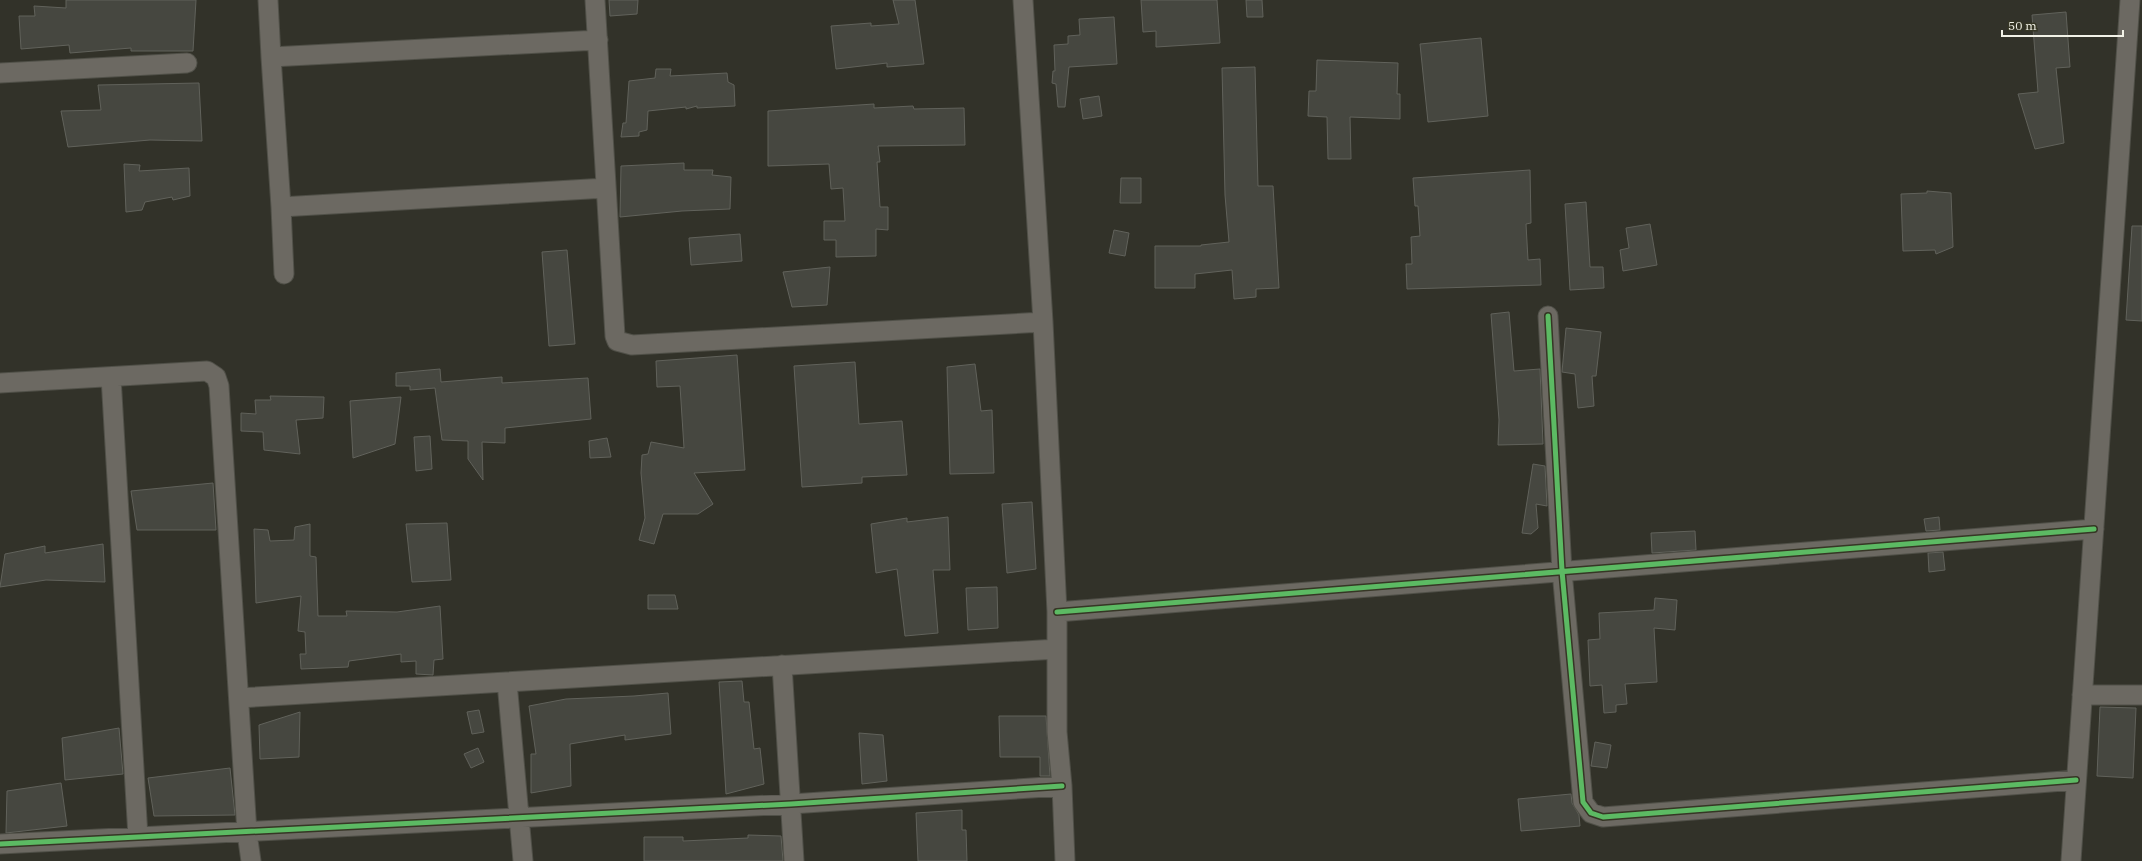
<svg xmlns="http://www.w3.org/2000/svg" width="2142" height="861" font-family="'IBM Plex Serif',serif">
	<style>
		.building { fill: #464740; stroke: #61625b }
		.lines { fill: none; stroke-linecap: round; stroke-linejoin: round }
		.minor-casing { stroke: #505048; stroke-width: 21 }
		.minor { stroke: #6c6962; stroke-width: 19 }
		.cycleway-casing { stroke: #363625; stroke-width: 8 }
		.cycleway { stroke: #5cba63; stroke-width: 5 }
	</style>
	<rect width="100%" height="100%" fill="#323229"/>
	<!-- building -->
	<path class="building" d="M66,0H196L193,51H131V48L70,53L69,45L21,49L19,16H35L34,6L66,8Z
		M609,0H638L637,14L610,16Z
		M893,0H915L924,64L887,67V63L836,69L831,26L871,23V26L899,24Z
		M1141,0H1217L1220,43L1156,47V31L1143,32Z
		M1246,0H1262L1263,17H1247Z
		M2066,12L2070,67L2056,68L2064,143L2035,149L2018,94L2038,92L2032,15Z
		M1114,17L1117,64L1069,67L1065,107H1058L1056,84L1052,83L1053,71H1055L1054,45L1068,44V36L1080,35L1079,19Z
		M1481,38L1488,116L1428,122L1420,44Z
		M1317,60L1398,63L1397,94H1400V119L1350,117L1351,159H1328L1327,117L1308,116L1309,91H1316Z
		M1255,67L1258,186H1273L1279,288L1256,289V297L1234,299L1232,270L1195,274V288H1155V246H1201V245L1229,242L1225,195L1222,68Z
		M656,69H671L670,76L727,73L728,82L734,85L735,106L697,108V106L686,109V107L648,111L647,130L639,132V136L621,137L623,123H626L629,81L655,78Z
		M199,83L202,141L150,140L68,147L61,111L101,110L98,85Z
		M1099,96L1102,116L1083,119L1080,99Z
		M874,104V108L913,106L914,109L964,108L965,145L878,146L880,162H877L880,207H888V230L876,229V256L836,257V240H824V221H845L843,188L831,189L829,164L768,166V111Z
		M684,163V170H713L712,175L731,177L730,209L682,211L620,217L621,166Z
		M124,164L140,165L139,171L189,168L190,196L173,200L172,197L145,202L142,210L126,212Z
		M1530,170L1531,223L1526,224L1528,260L1540,259L1541,285L1407,289L1406,264H1412L1411,237L1420,236L1418,206H1415L1413,178Z
		M1121,178H1141V203H1120Z
		M1927,191L1951,193L1953,247L1936,254L1935,250L1903,251L1901,194L1927,193Z
		M1586,202L1590,267H1603L1604,288L1570,290L1565,204Z
		M1650,224L1657,265L1623,271L1620,250L1629,248L1626,228Z
		M2132,226H2142V321L2126,320Z
		M1114,230L1129,233L1125,256L1109,253Z
		M740,234L742,261L691,265L689,238Z
		M567,250L575,344L549,346L542,252Z
		M830,267L827,305L792,307L783,272Z
		M1509,312L1514,371L1540,369L1543,444L1498,445L1499,420L1491,314Z
		M1566,328L1601,332L1596,376H1592L1594,406L1578,408L1575,374L1562,372Z
		M737,355L745,470L694,473L713,504L698,514H663L654,544L639,540L645,518L641,473L642,455L648,454L651,442L684,448L680,386L657,387L656,361Z
		M855,362L859,424L902,421L907,475L862,477V483L802,487L794,366Z
		M975,364L981,411L992,410L994,473L950,474L947,367Z
		M440,369L441,382L502,377V383L588,378L591,419L505,428V443L482,442L483,480L468,459V441L442,440L435,388L410,390V386H396V373Z
		M270,396L324,397L323,418L296,420L300,454L264,450L263,432L241,431V413L256,414L255,400H271Z
		M401,397L395,444L353,458L350,401Z
		M430,436L432,469L416,471L414,437Z
		M607,438L611,457L590,458L589,441Z
		M1533,464L1545,466L1547,506L1536,504L1538,528L1531,534L1522,533Z
		M213,483L216,530H137L131,491Z
		M1032,502L1036,569L1007,573L1002,504Z
		M948,517L950,570H933L938,633L905,636L897,569L876,573L871,524L907,518V522Z
		M1939,517L1940,530L1926,531L1924,519Z
		M447,523L451,580L412,582L406,524Z
		M310,524V556L316,557L318,616H347L346,611L397,612L440,606L443,659L434,660L433,675L416,674V661L401,662V654L349,661L348,667L301,669L300,654H306L305,632L298,631L301,596L256,603L254,529L268,530L270,541L294,540L295,527Z
		M1695,531L1696,550L1652,553L1651,533Z
		M103,544L105,582L46,580L0,587L5,554L45,546V553Z
		M1943,552L1945,570L1929,572L1928,553Z
		M997,587L998,628L968,630L966,588Z
		M648,595H675L678,609H648Z
		M1655,598L1677,600L1675,630L1654,628L1657,682L1625,684L1627,704L1616,705V712L1604,713L1602,685L1590,686L1588,640L1600,639L1599,613L1654,610Z
		M742,681L744,702H749L754,749L760,748L764,784L726,794L719,682Z
		M668,693L671,734L625,740V735L570,744L571,786L531,793V754H536L529,706L566,699L634,696Z
		M2100,707L2136,708L2133,778L2097,776Z
		M479,710L484,732L472,734L467,712Z
		M300,712L299,757L260,759L259,725Z
		M999,716H1046L1050,776H1040V757H1000Z
		M119,728L123,774L65,780L62,738Z
		M859,733L883,735L887,781L862,784Z
		M1595,742L1611,745L1607,768L1591,766Z
		M478,748L484,762L471,768L464,754Z
		M230,768L235,815L154,816L148,778Z
		M61,783L67,826L6,833L7,791Z
		M1571,794L1572,803L1579,815L1580,826L1521,831L1518,799Z
		M962,810V830H966L967,861H918L916,813Z
		M748,835L781,836L783,861H644V837H683V841L748,838Z"/>
	<g class="lines">
		<defs>
			<path id="minor" d="M268,0L271,57
				M595,0L615,336L617,341L632,345L1043,322
				M1023,0L1043,322L1057,612V732L1062,786L1065,861
				M598,40L271,57L281,207L606,188
				M0,73L187,63
				M281,207L284,274
				M1548,316L1562,571L1583,802L1591,813L1603,817L2076,780
				M111,377L138,837
				M0,383L207,371L216,377L219,386L247,833L251,861
				M1057,612L2094,529
				M782,665L794,861
				M507,682L523,861
				M2082,695H2142
				M239,698L1057,649
				M0,844L791,804L1062,786
				M2071,861L2130,0"/>
		</defs>
		<!-- minor casing -->
		<use href="#minor" class="minor-casing"/>
		<!-- minor -->
		<use href="#minor" class="minor"/>
		<defs>
			<path id="cycleway" d="M1548,316L1562,571L1583,802L1591,813L1603,817L2076,780
				M1057,612L2094,529
				M0,844L791,804L1062,786"/>
		</defs>
		<!-- cycleway casing -->
		<use href="#cycleway" class="cycleway-casing"/>
		<!-- cycleway -->
		<use href="#cycleway" class="cycleway"/>
	</g>
	<!-- scale -->
	<path d="M2002 30v6h121v-6" fill="none" stroke="#f2f2e7" stroke-width="2"/>
	<text x="2008" y="30" font-size="12" fill="#f2f2e7" stroke="#363625" stroke-width="3" paint-order="stroke">50 m</text>
</svg>
